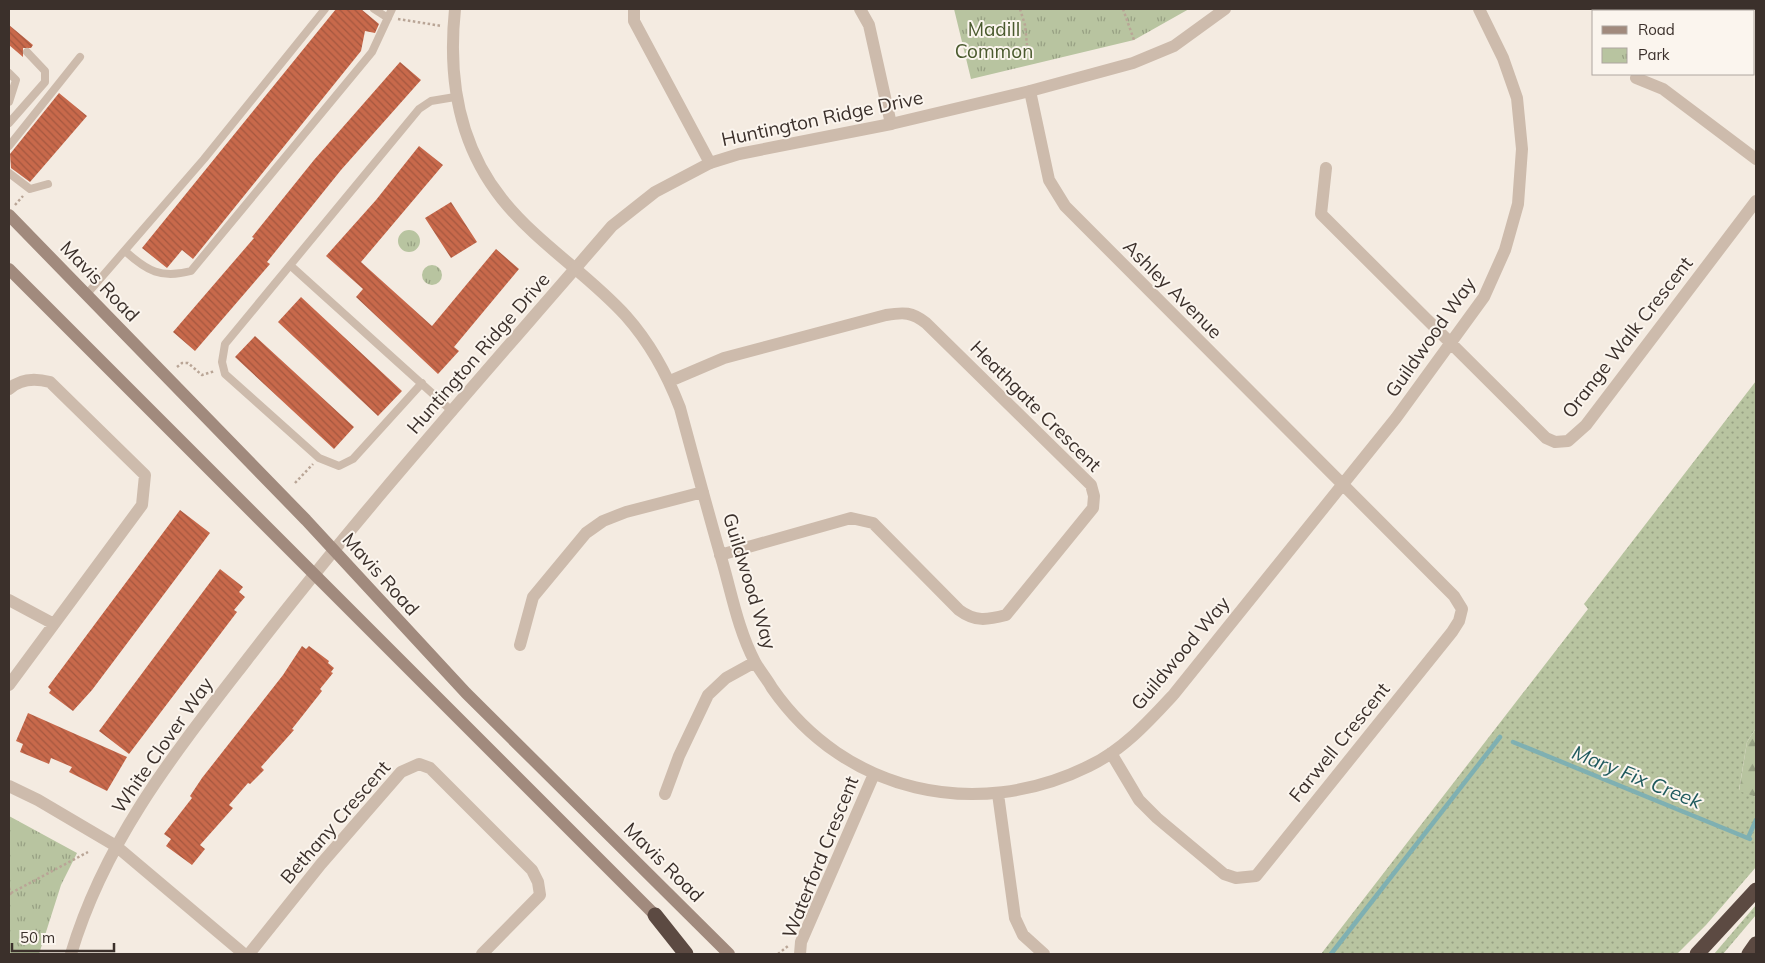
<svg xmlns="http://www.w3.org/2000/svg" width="1765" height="963" font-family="Mulish,sans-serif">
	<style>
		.grass { fill: url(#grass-dots) }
		.forest { fill: url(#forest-firs) }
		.park { fill: url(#park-tufts) }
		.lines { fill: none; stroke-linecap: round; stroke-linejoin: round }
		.stream { stroke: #7fb0b2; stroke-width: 4.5 }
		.building { fill: url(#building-back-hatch) }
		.path { stroke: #b9a596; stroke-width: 2.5; stroke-dasharray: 2.5 2.5; stroke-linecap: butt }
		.service { stroke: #cdbbac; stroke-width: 8 }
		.minor { stroke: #cdbbac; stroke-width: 12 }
		.tertiary { stroke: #cdbbac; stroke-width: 12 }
		.secondary { stroke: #a18a7d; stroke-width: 12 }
		.motorway { stroke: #5c4a42; stroke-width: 15 }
		.labels { text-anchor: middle; stroke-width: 4; stroke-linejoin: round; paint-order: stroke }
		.park-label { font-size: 19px; fill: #4a5a2e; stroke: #fbf5ee }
		.street-label { font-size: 19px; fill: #3b302b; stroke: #fbf5ee }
		.water-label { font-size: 20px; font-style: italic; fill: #1f5a5e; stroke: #fbf5ee }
	</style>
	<defs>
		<pattern id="grass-dots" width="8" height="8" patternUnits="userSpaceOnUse" patternTransform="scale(1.25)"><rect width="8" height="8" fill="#b8c4a0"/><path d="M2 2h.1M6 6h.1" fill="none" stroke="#97a083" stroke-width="1.8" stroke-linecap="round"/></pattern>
		<pattern id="forest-firs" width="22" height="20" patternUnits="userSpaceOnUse" patternTransform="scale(1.25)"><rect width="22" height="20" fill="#b8c4a0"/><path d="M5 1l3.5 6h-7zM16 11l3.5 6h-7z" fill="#97a083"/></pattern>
		<pattern id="park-tufts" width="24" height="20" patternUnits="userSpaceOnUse" patternTransform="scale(1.25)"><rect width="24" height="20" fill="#b8c4a0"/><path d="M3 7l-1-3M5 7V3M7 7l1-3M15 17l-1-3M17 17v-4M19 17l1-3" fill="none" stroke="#97a083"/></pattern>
		<pattern id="building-back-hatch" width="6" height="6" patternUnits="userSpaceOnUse" patternTransform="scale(1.25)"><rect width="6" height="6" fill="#c8694b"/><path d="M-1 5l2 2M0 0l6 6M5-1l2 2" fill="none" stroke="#a4573f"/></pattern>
	</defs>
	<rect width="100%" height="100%" fill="#f4ebe1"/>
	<!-- grass -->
	<path class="grass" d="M1756,381V728L1747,742L1739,790L1756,797V867L1706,925L1677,954H1321L1588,609L1584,604Z
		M1756,905V915L1723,954H1714Z"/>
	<!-- forest -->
	<path class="forest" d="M1756,728V797L1739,791L1747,742Z"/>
	<!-- park -->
	<path class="park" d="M954,9H1189L1134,40L971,79Z
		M398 241a11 11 0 1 1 22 0a11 11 0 1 1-22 0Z
		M422 275a10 10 0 1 1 20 0a10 10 0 1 1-20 0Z
		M9,816L77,853L61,885L39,954H9Z"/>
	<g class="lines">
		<!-- stream -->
		<path class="stream" d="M1513,742L1750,839
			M1748,838L1756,820
			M1331,954L1500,737"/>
	</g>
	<!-- building -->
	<path class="building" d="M336,9H361L379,24L375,33L365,31L361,51L193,259L182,250L167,268L142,248Z
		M9,25L33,45L31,48H23V57L9,45Z
		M400,62L421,80L341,170L267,262L270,264L195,351L173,332L254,238L252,237L314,160Z
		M59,93L87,116L30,182L11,168L10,154Z
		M419,146L443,165L361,262L432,326L496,249L519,269L454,347L459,351L438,374L356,297L363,289L326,256L376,200Z
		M451,202L477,242L451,258L425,218Z
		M301,297L402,391L378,416L278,322Z
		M255,336L354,427L334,449L235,357Z
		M180,510L210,533L92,690L73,711L49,693L51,690L48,687Z
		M220,569L243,587L239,592L245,597L234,610L237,612L129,754L99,731Z
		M302,646L306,649L309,646L329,661L328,663L334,668L331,672L333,673L320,689L322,691L292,729L294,730L261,767L264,770L250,784L248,783L229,805L233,808L200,845L205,849L192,865L166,846L171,839L164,834L192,798L190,796L202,778L283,675Z
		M28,713L127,757L107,791L69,772L72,767L51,758L49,764L20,752L23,744L16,741Z"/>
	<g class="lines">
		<!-- path -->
		<path class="path" d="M1020,9L1025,25L1027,45
			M1123,9L1134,40
			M398,19L442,26
			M15,205L23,196
			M177,367L182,363H188L202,375L215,371
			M295,483L313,464
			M9,888L11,893L9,896
			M11,893L88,852
			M778,954L788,946"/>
		<!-- service -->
		<path class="service" d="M374,9L388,18
			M9,73L16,80L9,102
			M9,123L45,82V71L27,52
			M9,146L80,57
			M9,173L30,189L48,184
			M125,251C147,271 161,279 191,271L372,52L392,9
			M291,266L453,412
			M87,294L204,159L325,9
			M422,383L353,459L339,466L319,458L225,374L222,362L225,344L419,109L431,101L455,97"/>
		<!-- minor -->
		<path class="minor" d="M455,9C448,76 458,144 502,199C538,244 588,274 626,316C650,343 667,374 680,408C694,460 708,512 723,564C732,596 739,632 755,662C760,671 767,679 772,688C845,793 976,822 1089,766C1123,750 1149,721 1174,694L1396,418L1484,297L1505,250L1518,204L1522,149L1517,98L1503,58L1479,9
			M634,9V21L710,163
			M860,9L869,25L891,124
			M1636,78L1663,89L1756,159
			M1030,91L1049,180L1065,206L1454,596L1462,609L1459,621L1452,632L1256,876L1236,878L1224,874L1157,818L1139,800L1111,753
			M1326,168L1321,214L1546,438L1555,442L1568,441L1586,425L1756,201
			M670,381L724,358L886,315C904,312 912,312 926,323L1091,485L1094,496L1093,508L1006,615C987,620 975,622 959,610L873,523L851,518L720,555
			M9,389C21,378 35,378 50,382L145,475L142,505L9,685
			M9,600L52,623
			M520,645L533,597L586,533L603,521L626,512L703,492
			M665,794L679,756L708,695L726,678L755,662
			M998,794L1015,918L1023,935L1044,954
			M249,954L321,864L401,772L419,764L430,768L532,870L538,882L540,895L482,954
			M800,954L801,942L874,774"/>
		<!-- tertiary -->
		<path class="tertiary" d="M9,786L38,800L116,846L244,954
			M71,954C105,840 174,754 246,661C361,511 488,370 612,226L655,192L710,163L739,154L891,124L1030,91L1133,63L1174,46L1225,9"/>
		<!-- secondary -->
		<path class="secondary" d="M9,215L306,520L466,693L729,954
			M9,269L661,921"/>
		<!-- motorway -->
		<path class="motorway" d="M655,915L686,954
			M1697,954L1756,890
			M1749,954L1756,944"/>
	</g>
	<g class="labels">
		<!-- park labels -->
		<g class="park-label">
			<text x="994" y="36">Madill<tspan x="994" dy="22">Common</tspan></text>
		</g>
		<!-- street labels -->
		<g class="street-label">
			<text transform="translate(822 118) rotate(-12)" y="7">Huntington Ridge Drive</text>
			<text transform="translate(100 281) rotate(46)" y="7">Mavis Road</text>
			<text transform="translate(1173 289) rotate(45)" y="7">Ashley Avenue</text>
			<text transform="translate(1430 337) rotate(-55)" y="7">Guildwood Way</text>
			<text transform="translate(1627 337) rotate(-52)" y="7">Orange Walk Crescent</text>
			<text transform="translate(478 353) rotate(-49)" y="7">Huntington Ridge Drive</text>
			<text transform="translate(1036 406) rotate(45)" y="7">Heathgate Crescent</text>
			<text transform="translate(381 574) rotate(48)" y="7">Mavis Road</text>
			<text transform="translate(750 581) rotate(73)" y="7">Guildwood Way</text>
			<text transform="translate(1180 653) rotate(-50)" y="7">Guildwood Way</text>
			<text transform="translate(1339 742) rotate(-51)" y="7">Farwell Crescent</text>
			<text transform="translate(162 745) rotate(-55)" y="7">White Clover Way</text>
			<text transform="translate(335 822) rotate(-49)" y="7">Bethany Crescent</text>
			<text transform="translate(820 857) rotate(-68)" y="7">Waterford Crescent</text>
			<text transform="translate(664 862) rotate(45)" y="7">Mavis Road</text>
		</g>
		<!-- water labels -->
		<g class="water-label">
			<text transform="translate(1637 777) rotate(22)" y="7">Mary Fix Creek</text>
		</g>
	</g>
	<!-- border -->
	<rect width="1765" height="963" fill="none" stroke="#3b302b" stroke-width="20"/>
	<!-- legend -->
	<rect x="1592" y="10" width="162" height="65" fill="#fbf5ee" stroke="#aea6a0"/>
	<rect x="1602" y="26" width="25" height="8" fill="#a18a7d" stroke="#aea6a0"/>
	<text x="1638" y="35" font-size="15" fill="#3b302b">Road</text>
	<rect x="1602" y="48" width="25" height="15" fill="url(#park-tufts)" stroke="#aea6a0"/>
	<text x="1638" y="60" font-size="15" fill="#3b302b">Park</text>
	<!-- scale -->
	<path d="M12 943v8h102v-8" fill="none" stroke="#3b302b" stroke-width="2.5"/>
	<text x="20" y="943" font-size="15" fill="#3b302b" stroke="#fbf5ee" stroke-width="4" paint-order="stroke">50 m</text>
</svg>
